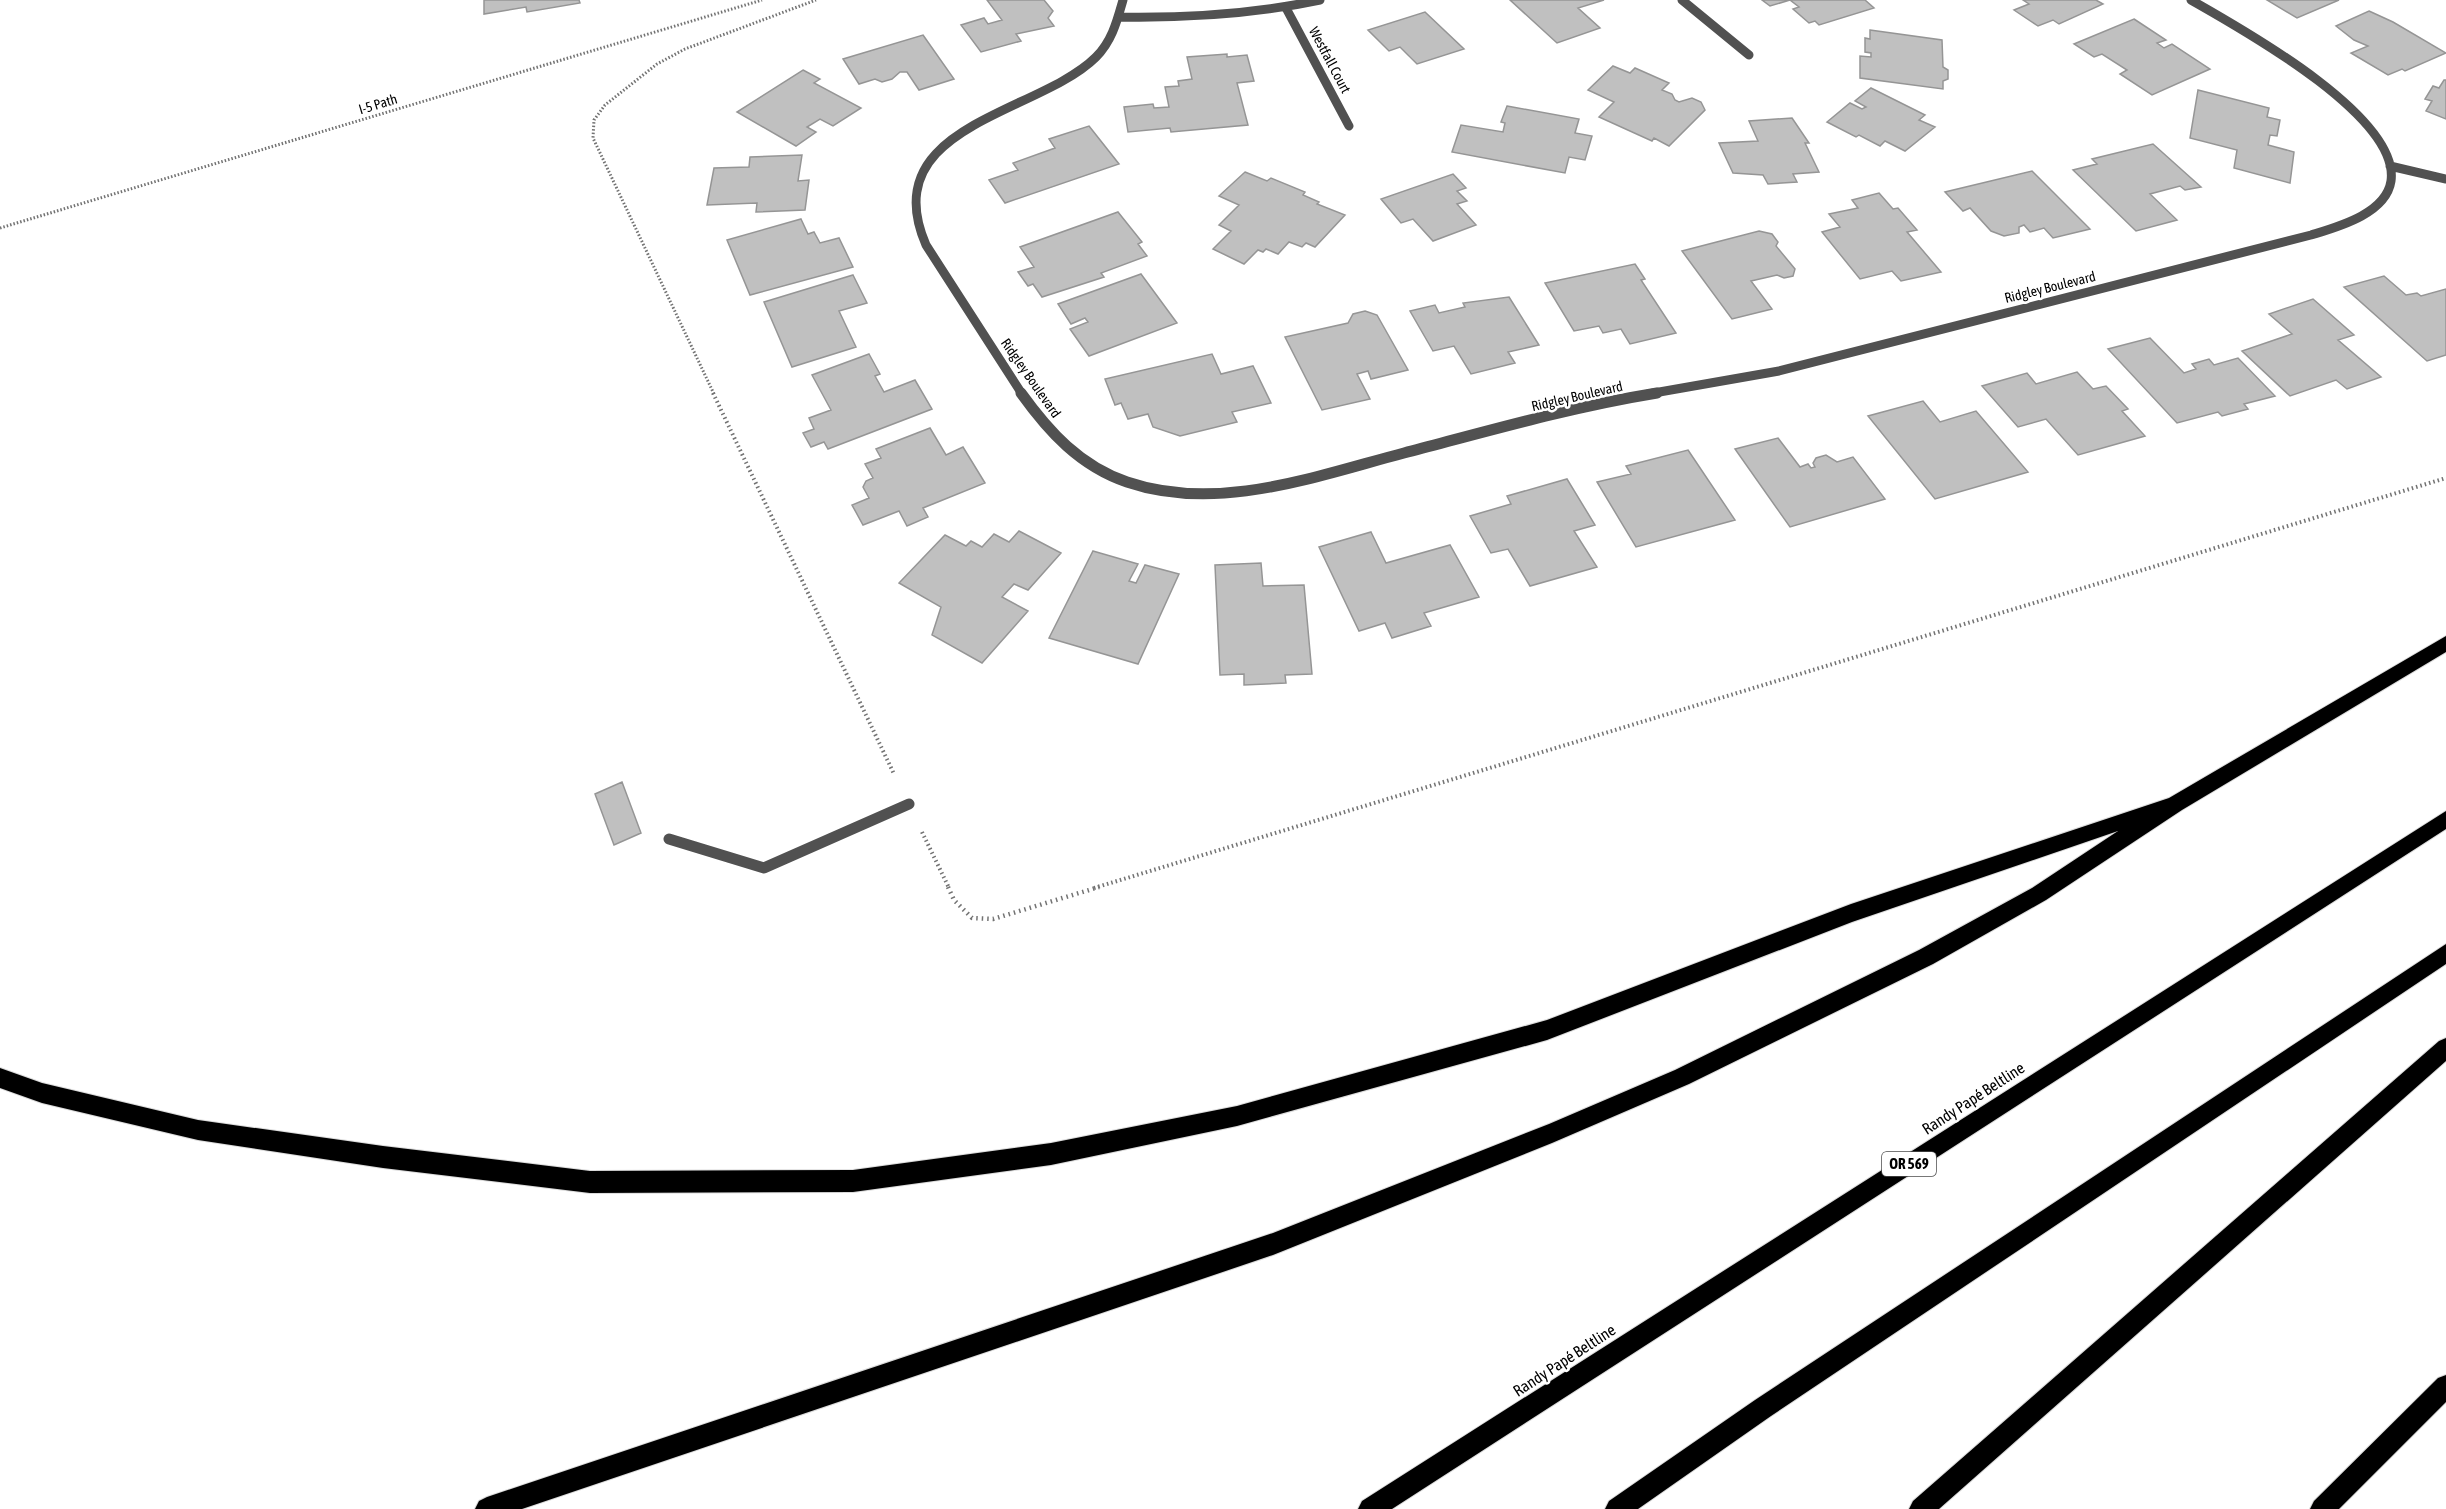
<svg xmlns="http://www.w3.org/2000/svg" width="2446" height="1509" font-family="'Asap Condensed',sans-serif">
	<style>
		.building { fill: #c0c0c0; stroke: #959595; stroke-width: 1.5 }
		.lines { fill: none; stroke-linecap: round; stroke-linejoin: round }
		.highway-casing { stroke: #dbdbdb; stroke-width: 2 }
		.path-far2 { stroke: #737373; stroke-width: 3; stroke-dasharray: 1.5 2; stroke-linecap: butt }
		.path-far1 { stroke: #737373; stroke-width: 4; stroke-dasharray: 1.5 3; stroke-linecap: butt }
		.path { stroke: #737373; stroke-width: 4.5; stroke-dasharray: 1.5 4; stroke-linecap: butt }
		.lane { stroke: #515151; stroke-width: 11 }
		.street-far1 { stroke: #515151; stroke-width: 9 }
		.street { stroke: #515151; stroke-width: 11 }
		.highway { fill: #000; fill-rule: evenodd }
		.labels { text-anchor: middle; stroke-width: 5; stroke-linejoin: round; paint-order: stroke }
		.far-street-label { font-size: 14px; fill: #000; stroke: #fff }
		.shield { fill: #fff; stroke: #4c4c4c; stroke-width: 1.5 }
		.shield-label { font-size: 15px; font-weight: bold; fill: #000 }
		.street-label { font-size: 16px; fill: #000; stroke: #fff }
	</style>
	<rect width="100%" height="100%" fill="#fff"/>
	<!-- building -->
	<path class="building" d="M484,0H579L580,3L527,12L526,7L484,14Z
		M987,0H1044L1053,11L1048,18L1054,26L1016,34L1021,41L981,52L961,25L984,18L988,24L1002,20Z
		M1510,0H1604L1578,8L1600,28L1557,43Z
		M1762,0H1790L1770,6Z
		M1790,0H1865L1874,8L1819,25L1815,21L1809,23L1793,9L1799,7Z
		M2023,0H2096L2103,4L2059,24L2053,20L2038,26L2014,10L2029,4Z
		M2267,0H2339L2297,18Z
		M2369,11L2393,22L2446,53L2405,71L2402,69L2388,75L2351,53L2368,46L2354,40L2336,26Z
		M1425,12L1464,49L1417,64L1400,47L1389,51L1368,30Z
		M2134,19L2166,40L2157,43L2164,48L2172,44L2210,69L2152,95L2120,74L2127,70L2102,54L2094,57L2074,44Z
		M1870,30L1942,40L1943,67L1948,70V79L1943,81V89L1860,78V56L1871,57V53L1865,52V38L1870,39Z
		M923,35L954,79L919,90L907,72H900L892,79L882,82L875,79L859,84L843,59Z
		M1227,54V57L1247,55L1254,81L1237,83L1248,125L1171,132L1170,128L1128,132L1124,107L1153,104L1154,108L1169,107L1165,87L1179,86L1178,81L1192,79L1187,57Z
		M1613,66L1630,73L1635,68L1669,83L1662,90L1672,94L1675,100L1679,102L1692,98L1701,102L1705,110L1669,146L1654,138L1652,141L1599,117L1614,102L1588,90Z
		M803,70L820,79L814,83L861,108L833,126L820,119L807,127L816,132L796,146L737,112Z
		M2444,80H2446V119L2426,111L2432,101L2425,99L2433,86L2439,88Z
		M1871,88L1925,115L1919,120L1935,127L1905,151L1885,141L1880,146L1859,135L1856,137L1827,122L1850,103L1862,109L1866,107L1855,101Z
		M2198,90L2269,108L2267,117L2280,120L2277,136L2270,135L2268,145L2294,152L2290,183L2234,168L2237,150L2190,138Z
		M1507,106L1579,119L1575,133L1592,136L1585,160L1569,157L1565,173L1452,152L1461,125L1503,132L1505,123L1501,122Z
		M1792,118L1809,143H1805L1819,172L1793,174L1797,182L1768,184L1763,175L1733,173L1719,143L1758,141L1749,121Z
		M1089,126L1119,164L1005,203L989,180L1018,170L1013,163L1055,148L1049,139Z
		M2153,144L2201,187L2185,190L2180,186L2150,194L2177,220L2136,231L2073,170L2097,164L2092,159Z
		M802,155L798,181L809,180L805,210L756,212L757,203L707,205L714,168L749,167L750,157Z
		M2032,171L2090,229L2053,238L2044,228L2030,232L2024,225L2019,227V233L2004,236L1991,231L1970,208L1963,211L1945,192Z
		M1245,172L1267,181L1271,178L1305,192L1303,195L1319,202L1317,204L1345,215L1315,247L1306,243L1302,247L1289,242L1278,254L1266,249L1263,252L1258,250L1244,264L1213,249L1231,231L1219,225L1239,205L1219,196Z
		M1453,174L1466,188L1457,191L1467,201L1457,204L1476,225L1433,241L1413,219L1401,223L1381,199Z
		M1879,193L1893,209L1898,208L1917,230L1907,232L1941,272L1901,281L1892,271L1860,279L1822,232L1840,227L1829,214L1858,208L1852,200Z
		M1118,212L1142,242L1138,244L1147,256L1101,273L1104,277L1042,297L1033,284L1028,286L1018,272L1034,267L1020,247Z
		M801,219L808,234L814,232L820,243L839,238L853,267L750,295L727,240Z
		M1759,231L1772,234L1778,242L1776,246L1795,269L1793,276L1784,278L1777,275L1751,281L1772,309L1732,319L1682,251Z
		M1635,264L1645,279L1641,280L1676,333L1630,344L1621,329L1603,333L1599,326L1574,331L1545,283Z
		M1141,274L1177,323L1089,356L1070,329L1088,322L1085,318L1071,324L1058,304Z
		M853,275L867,303L839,311L856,347L792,367L764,302Z
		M2384,276L2406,295L2417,293L2421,296L2446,289V355L2427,361L2344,287Z
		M1509,297L1539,345L1508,352L1515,363L1471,374L1454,346L1433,351L1410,311L1435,305L1439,313L1465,307L1463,303Z
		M2313,299L2354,335L2338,340L2381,377L2347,389L2336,380L2290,396L2242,351L2292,334L2269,314Z
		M1365,311L1377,315L1408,370L1371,379L1368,371L1357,374L1370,399L1322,410L1285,337L1348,323L1353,314Z
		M2150,338L2184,373L2196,369L2192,364L2209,359L2214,365L2238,358L2275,396L2244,404L2248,409L2222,416L2218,412L2177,423L2108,349Z
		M869,354L880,374L875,376L884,392L915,380L932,409L828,449L824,442L811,447L803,433L814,429L809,418L831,410L812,375Z
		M1212,354L1221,374L1253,366L1271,403L1232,412L1237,422L1180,436L1153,427L1148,414L1128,419L1121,403L1115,405L1105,379Z
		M2077,372L2093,389L2106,386L2128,409L2122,411L2145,436L2078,455L2046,419L2018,427L1982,386L2027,373L2036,384Z
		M1923,401L1940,422L1976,411L2028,472L1935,499L1868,416Z
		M930,428L946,455L963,447L985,483L923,508L928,517L907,526L899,511L863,525L852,505L869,498L863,487L866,481L873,478L865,464L881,458L876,449Z
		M1778,438L1800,467L1808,464L1811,468L1815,467L1813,463L1816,458L1826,455L1837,462L1853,457L1885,499L1790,527L1735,449Z
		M1688,450L1735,520L1636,547L1597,482L1631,474L1626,466Z
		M1567,479L1595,525L1574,531L1597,567L1530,586L1508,549L1491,553L1470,516L1511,504L1507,496Z
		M1019,531L1061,553L1028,590L1014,584L1002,597L1028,611L982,663L932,635L941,607L899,583L945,535L966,546L971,541L982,547L994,534L1009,542Z
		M1371,532L1386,563L1450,545L1479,597L1424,613L1431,626L1392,638L1385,623L1359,631L1319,547Z
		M1093,551L1138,564L1129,581L1136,583L1145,565L1179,574L1138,664L1049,638Z
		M1261,563L1263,586L1304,585L1312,674L1285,675L1286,683L1244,685V674L1220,675L1215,565Z
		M622,782L641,833L614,845L595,794Z"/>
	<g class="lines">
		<defs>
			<path id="highway" d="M2446,636V652L2182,810L2046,900L1933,964L1689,1084L1552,1143L1273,1255L522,1509H475L479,1501L487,1497L1273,1233L1549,1124L1675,1070L1919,950L2032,888L2118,831L1852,922L1547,1040L1237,1126L1051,1165L853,1192L590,1193L383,1168L198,1140L42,1103L0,1088V1068L42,1083L198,1120L383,1146L590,1171L853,1170L1051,1143L1237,1106L1547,1020L1851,904L2169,798Z
				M2446,811V829L1392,1509H1358L1362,1501Z
				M2446,944V964L1771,1416L1638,1509H1605L1609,1501L1755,1400Z
				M2446,1038V1061L1939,1509H1909L1913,1501L2439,1041Z
				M2446,1375V1402L2339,1509H2310L2314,1501L2438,1378Z"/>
		</defs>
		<!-- highway casing -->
		<use href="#highway" class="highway-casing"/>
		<!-- path-far2 -->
		<path class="path-far2" d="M0,228L762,0
			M714,394L593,138L594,120L605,105L657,64L685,49L816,0"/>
		<!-- path-far1 -->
		<path class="path-far1" d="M713,393L894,774
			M922,832L949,888
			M1094,888L2446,478"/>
		<!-- path -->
		<path class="path" d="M948,887L954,900L972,918L993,919L1099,887"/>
		<!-- lane -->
		<path class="lane" d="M669,839L764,868L909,804"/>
		<!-- street-far1 -->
		<path class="street-far1" d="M1682,0L1749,55
			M1286,8L1349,126
			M1121,17C1188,18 1254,14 1320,0
			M2390,166L2446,179
			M1022,394L926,245C874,125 1039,114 1096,57C1112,41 1117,21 1123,0
			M1648,394L1779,371L2311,235C2337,227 2386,214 2391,181C2400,116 2240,28 2191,0"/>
		<!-- street -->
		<path class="street" d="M1021,393C1049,432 1080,466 1127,482C1218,513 1316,476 1404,453C1488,431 1571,407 1657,393"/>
		<!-- highway -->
		<use href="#highway" class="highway"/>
	</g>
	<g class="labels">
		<!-- far-street labels -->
		<g class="far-street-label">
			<text transform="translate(1330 60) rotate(62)" y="5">Westfall Court</text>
			<text transform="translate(378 104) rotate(-17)" y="5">I-5 Path</text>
			<text transform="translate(2050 287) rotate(-14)" y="5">Ridgley Boulevard</text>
			<text transform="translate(1031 378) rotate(55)" y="5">Ridgley Boulevard</text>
			<text transform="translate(1577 396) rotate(-13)" y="5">Ridgley Boulevard</text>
		</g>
		<!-- shield labels -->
		<rect class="shield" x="1882" y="1152" width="54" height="24" rx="4.5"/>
		<g class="shield-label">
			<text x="1909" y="1169">OR 569</text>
		</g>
		<!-- street labels -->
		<g class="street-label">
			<text transform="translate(1973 1098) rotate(-33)" y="6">Randy Papé Beltline</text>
			<text transform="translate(1564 1360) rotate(-33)" y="6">Randy Papé Beltline</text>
		</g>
	</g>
</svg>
